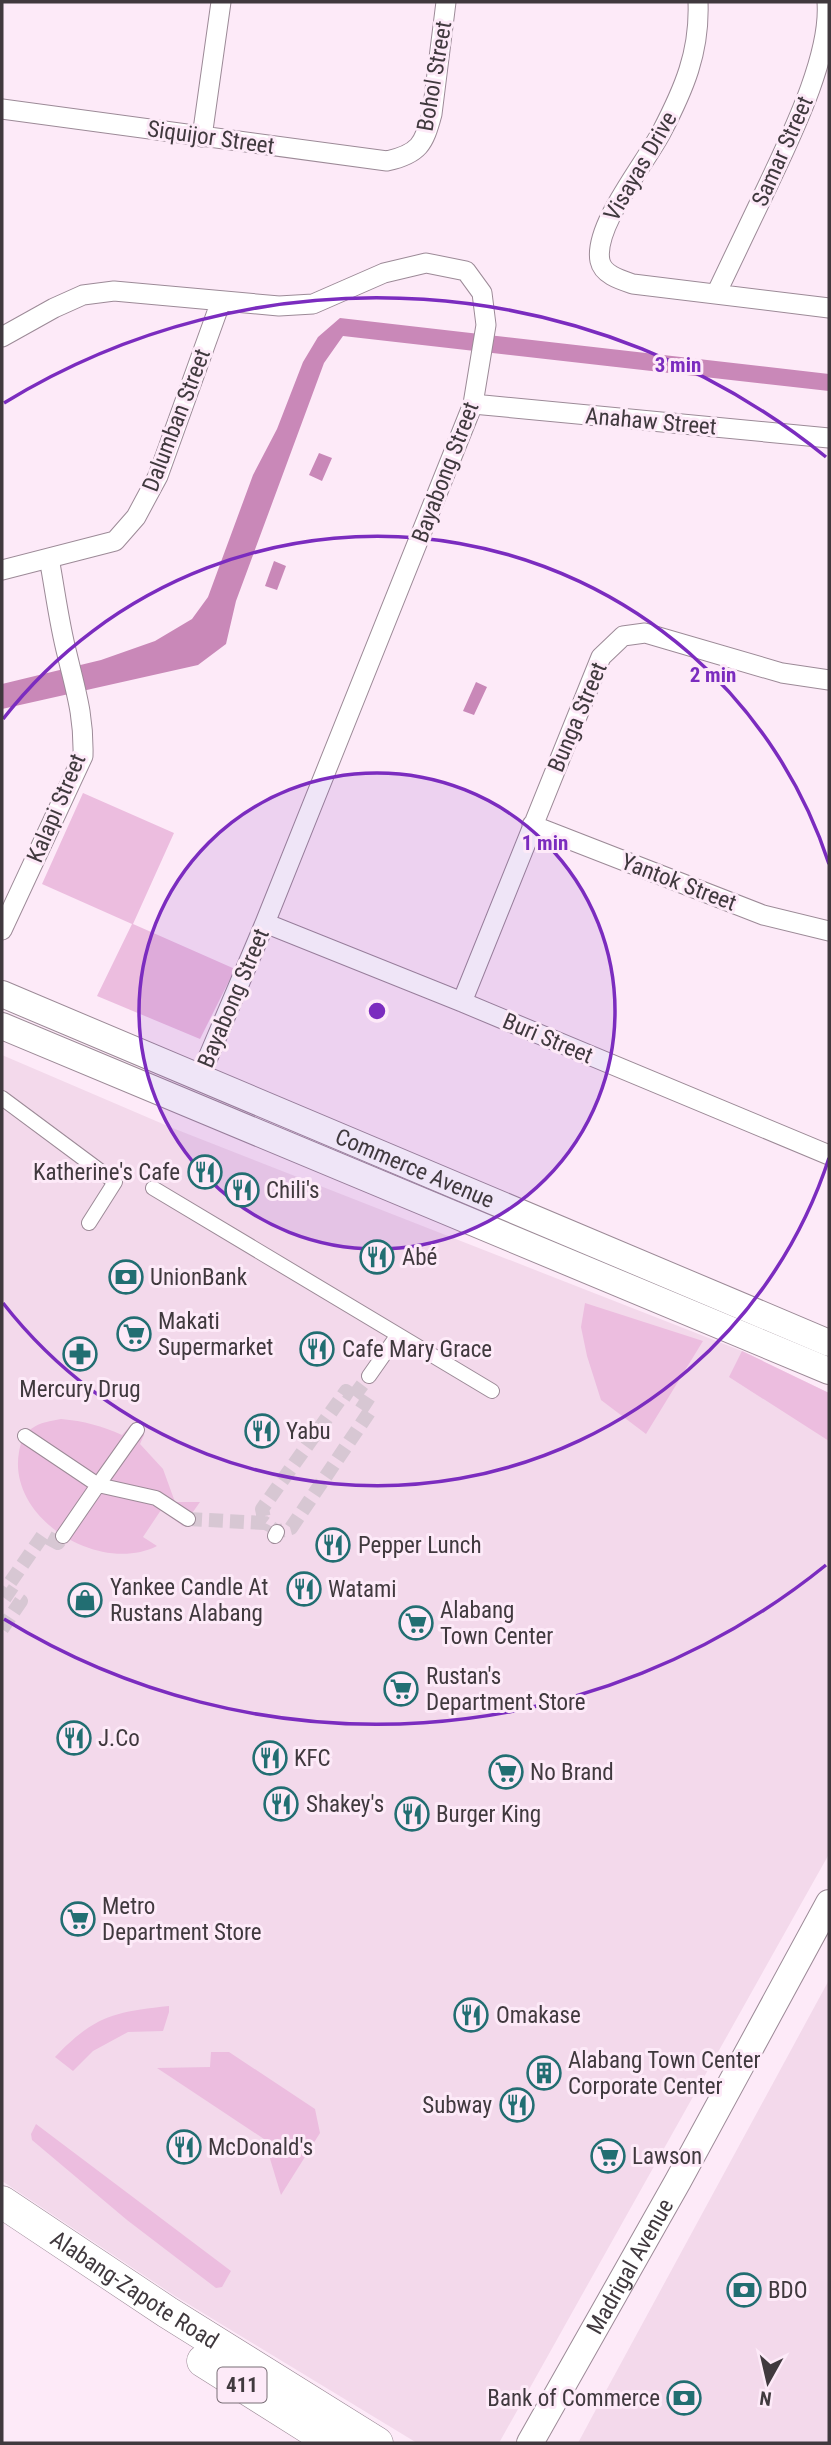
<svg xmlns="http://www.w3.org/2000/svg" width="831" height="2445" font-family="'Roboto Condensed',sans-serif">
	<style>
		.built { fill: #f3d9eb }
		.green { fill: #ecbddf }
		.water { fill: #c988b8 }
		.lines { fill: none; stroke-linecap: round; stroke-linejoin: round }
		.pedestrian-tunnel { stroke: #d7c7d3; stroke-width: 14; stroke-dasharray: 14 7; stroke-linecap: butt }
		.pedestrian-casing { stroke: #9c8a97; stroke-width: 16 }
		.minor-casing { stroke: #9c8a97; stroke-width: 21 }
		.secondary-casing { stroke: #9c8a97; stroke-width: 28 }
		.trunk-casing { stroke: #9c8a97; stroke-width: 33 }
		.pedestrian { stroke: #fff; stroke-width: 14 }
		.minor { stroke: #fff; stroke-width: 19 }
		.secondary { stroke: #fff; stroke-width: 26 }
		.trunk { stroke: #fff; stroke-width: 32 }
		.ring { fill: none; stroke: #7b2cbf; stroke-width: 3.5 }
		.labels { text-anchor: middle; stroke-width: 6; stroke-linejoin: round; paint-order: stroke }
		.shield { fill: #fdeaf8; stroke: #796e76; stroke-width: 2 }
		.shield-label { font-size: 21px; font-weight: bold; fill: #40393e }
		.street-label { font-size: 23px; fill: #40393e; stroke: #fdeaf8 }
		.poi-label { font-size: 23px; fill: #40393e; stroke: #fdeaf8; text-anchor: start }
		.centre { fill: #7b2cbf; stroke: #fdeaf8; stroke-width: 3.5 }
		.ring-label { font-size: 21px; text-anchor: middle; font-weight: bold; fill: #7b2cbf; stroke: #fdeaf8; stroke-width: 6; stroke-linejoin: round; paint-order: stroke }
	</style>
	<rect width="100%" height="100%" fill="#fdeaf8"/>
	<!-- built -->
	<path class="built" d="M2,1055L170,1127L742,1351L829,1393V1854L499,2443H417L175,2296L2,2181Z
		M829,1980V2443H578L601,2400Z"/>
	<!-- green -->
	<path class="green" d="M83,793L174,833L133,924L235,969L200,1039L97,996L132,924L42,884Z
		M585,1303L703,1341L646,1434L601,1400L587,1356L581,1327Z
		M742,1351L829,1393V1441L729,1377Z
		M61,1419C84,1421 102,1426 122,1435L130,1426L144,1435L140,1444L163,1469L175,1502H200L183,1526L161,1510L143,1537L157,1546C100,1575 7,1519 19,1452C20,1444 24,1434 31,1429C40,1422 51,1421 61,1419Z
		M169,2006V2012L163,2031L128,2032L93,2051L73,2071L55,2057C94,2016 114,2012 169,2006Z
		M211,2052H229L315,2109L320,2133L281,2195L264,2139L157,2068L210,2067Z
		M36,2124L231,2271L222,2287L216,2288L127,2220L32,2140L31,2134Z"/>
	<!-- water -->
	<path class="water" d="M340,318L829,374V391L343,336L324,363L236,601L226,644L198,665L2,709V684L101,660L155,641L192,619L208,597L253,475L277,429L303,362L318,337Z
		M319,453L332,458L322,481L309,475Z
		M274,561L286,566L277,590L265,586Z
		M476,682L487,687L474,715L463,711Z"/>
	<g class="lines">
		<!-- pedestrian-tunnel -->
		<path class="pedestrian-tunnel" d="M354,1396L369,1376
			M188,1519L265,1523L262,1509L346,1391L372,1408L291,1528L277,1532L265,1523L262,1529
			M2,1629L21,1601L5,1590L43,1535L58,1543L63,1536"/>
		<defs>
			<path id="pedestrian" d="M2,1098L115,1182L89,1223
				M153,1188L492,1391
				M369,1376L397,1336
				M25,1436L98,1485L137,1430
				M63,1536L98,1485L156,1498L188,1519
				M275,1536L277,1532"/>
			<path id="minor" d="M698,2C700,52 684,89 661,133C644,165 593,227 600,261C603,275 621,280 633,284L829,308
				M2,109L387,161C419,154 424,144 432,114L446,2
				M202,137L221,2
				M716,294C734,257 751,220 769,183C792,134 831,55 827,2
				M2,337L54,308L83,295L114,291L279,306L313,304L384,273L426,263L466,271L482,293L486,325L473,404L265,923L199,1079
				M473,404L829,438
				M2,570L115,541L136,517L158,476L221,301
				M532,825L763,915L829,931
				M265,923L462,1002L829,1155
				M2,930L83,756C84,716 76,692 67,654C59,623 55,590 49,558
				M462,1002L601,657L623,636L645,633L782,673L829,680"/>
			<g id="secondary">
				<path id="s1" d="M2,994L829,1343"/>
				<path d="M2,1026L829,1371"/>
				<path id="s2" d="M530,2443L678,2181L829,1903"/>
			</g>
			<g id="trunk">
				<path id="s3" d="M2,2202L167,2312L377,2443"/>
				<path d="M203,2361L333,2443"/>
			</g>
		</defs>
		<!-- pedestrian casing -->
		<use href="#pedestrian" class="pedestrian-casing"/>
		<!-- minor casing -->
		<use href="#minor" class="minor-casing"/>
		<!-- secondary casing -->
		<use href="#secondary" class="secondary-casing"/>
		<!-- trunk casing -->
		<use href="#trunk" class="trunk-casing"/>
		<!-- pedestrian -->
		<use href="#pedestrian" class="pedestrian"/>
		<!-- minor -->
		<use href="#minor" class="minor"/>
		<!-- secondary -->
		<use href="#secondary" class="secondary"/>
		<!-- trunk -->
		<use href="#trunk" class="trunk"/>
	</g>
	<!-- distance rings -->
	<circle cx="377" cy="1011" r="238" fill="#7b2cbf" fill-opacity=".12"/>
	<g class="ring">
		<circle cx="377" cy="1011" r="238"/>
		<path d="M829 1158A475 475 0 0 1 3 1303M3 719A475 475 0 0 1 829 864"/>
		<path d="M826 1565A713 713 0 0 1 4 1619M4 403A713 713 0 0 1 826 457"/>
	</g>
	<!-- icons -->
	<defs>
		<symbol id="restaurant-ring" viewBox="-11 -11 22 22"><circle r="9.5" fill="#fdeaf8" stroke="#226e72" stroke-width="1.5"/><path d="M-5-6h1v4h1v-4h1v4h1v-4h1v5L-1.5 .5V6h-2V.5L-5-1ZM5-6V6H3V1.5H1.5Q1.5-4 5-6Z" fill="#226e72"/></symbol>
		<symbol id="bank-ring" viewBox="-11 -11 22 22"><circle r="9.5" fill="#fdeaf8" stroke="#226e72" stroke-width="1.5"/><path d="M-6-4H6V4H-6ZM0-2.3a2.3 2.3 0 1 0 0 4.6a2.3 2.3 0 1 0 0-4.6Z" fill="#226e72"/></symbol>
		<symbol id="supermarket-ring" viewBox="-11 -11 22 22"><circle r="9.5" fill="#fdeaf8" stroke="#226e72" stroke-width="1.5"/><path d="M-6-5.5h2.5l.6 2H6L4.5 2H-2.5L-4.4-4H-6ZM-1.5 3.2a1.3 1.3 0 1 0 .1 0ZM3 3.2a1.3 1.3 0 1 0 .1 0Z" fill="#226e72"/></symbol>
		<symbol id="pharmacy-ring" viewBox="-11 -11 22 22"><circle r="9.5" fill="#fdeaf8" stroke="#226e72" stroke-width="1.5"/><path d="M-2-6h4v4h4v4h-4v4h-4v-4h-4v-4h4Z" fill="#226e72"/></symbol>
		<symbol id="shop-ring" viewBox="-11 -11 22 22"><circle r="9.5" fill="#fdeaf8" stroke="#226e72" stroke-width="1.5"/><path d="M-5-2.5h2.3a2.7 3.5 0 0 1 5.4 0H5L5.5 6h-11ZM-1.5-2.5h3a1.5 2.3 0 0 0-3 0Z" fill="#226e72"/></symbol>
		<symbol id="building-ring" viewBox="-11 -11 22 22"><circle r="9.5" fill="#fdeaf8" stroke="#226e72" stroke-width="1.5"/><path d="M-4-6H4V6H1V3H-1V6H-4ZM-2.5-4.3h1.7v1.8h-1.7ZM.8-4.3h1.7v1.8H.8ZM-2.5-1h1.7V.8h-1.7ZM.8-1h1.7V.8H.8Z" fill="#226e72"/></symbol>
	</defs>
	<g fill-rule="evenodd">
		<use href="#restaurant-ring" x="186" y="1153" width="38" height="38"/>
		<use href="#restaurant-ring" x="223" y="1171" width="38" height="38"/>
		<use href="#restaurant-ring" x="358" y="1238" width="38" height="38"/>
		<use href="#bank-ring" x="107" y="1258" width="38" height="38"/>
		<use href="#supermarket-ring" x="115" y="1315" width="38" height="38"/>
		<use href="#restaurant-ring" x="298" y="1330" width="38" height="38"/>
		<use href="#pharmacy-ring" x="61" y="1335" width="38" height="38"/>
		<use href="#restaurant-ring" x="243" y="1412" width="38" height="38"/>
		<use href="#restaurant-ring" x="314" y="1526" width="38" height="38"/>
		<use href="#restaurant-ring" x="285" y="1570" width="38" height="38"/>
		<use href="#shop-ring" x="66" y="1581" width="38" height="38"/>
		<use href="#supermarket-ring" x="397" y="1604" width="38" height="38"/>
		<use href="#supermarket-ring" x="382" y="1670" width="38" height="38"/>
		<use href="#restaurant-ring" x="55" y="1719" width="38" height="38"/>
		<use href="#restaurant-ring" x="251" y="1739" width="38" height="38"/>
		<use href="#supermarket-ring" x="487" y="1753" width="38" height="38"/>
		<use href="#restaurant-ring" x="262" y="1785" width="38" height="38"/>
		<use href="#restaurant-ring" x="393" y="1795" width="38" height="38"/>
		<use href="#supermarket-ring" x="59" y="1900" width="38" height="38"/>
		<use href="#restaurant-ring" x="452" y="1996" width="38" height="38"/>
		<use href="#building-ring" x="525" y="2054" width="38" height="38"/>
		<use href="#restaurant-ring" x="498" y="2086" width="38" height="38"/>
		<use href="#restaurant-ring" x="165" y="2128" width="38" height="38"/>
		<use href="#supermarket-ring" x="589" y="2137" width="38" height="38"/>
		<use href="#bank-ring" x="725" y="2271" width="38" height="38"/>
		<use href="#bank-ring" x="665" y="2379" width="38" height="38"/>
	</g>
	<g class="labels">
		<!-- shield labels -->
		<rect class="shield" x="217.5" y="2367.5" width="49" height="35" rx="5"/>
		<g class="shield-label">
			<text x="242" y="2392">411</text>
		</g>
		<!-- street labels -->
		<g class="street-label">
			<text transform="translate(434 76) rotate(-80)" y="8">Bohol Street</text>
			<text transform="translate(211 137) rotate(8)" y="8">Siquijor Street</text>
			<text transform="translate(782 151) rotate(-66)" y="8">Samar Street</text>
			<text transform="translate(640 166) rotate(-60)" y="8">Visayas Drive</text>
			<text transform="translate(176 420) rotate(-69)" y="8">Dalumban Street</text>
			<text transform="translate(651 421) rotate(5)" y="8">Anahaw Street</text>
			<text transform="translate(445 472) rotate(-69)" y="8">Bayabong Street</text>
			<text transform="translate(577 717) rotate(-67)" y="8">Bunga Street</text>
			<text transform="translate(56 808) rotate(-67)" y="8">Kalapi Street</text>
			<text transform="translate(679 882) rotate(21)" y="8">Yantok Street</text>
			<text transform="translate(233 998) rotate(-67)" y="8">Bayabong Street</text>
			<text transform="translate(548 1038) rotate(23)" y="8">Buri Street</text>
			<text dy="8" stroke="none"><textPath href="#s1" startOffset="448">Commerce Avenue</textPath></text>
			<text dy="8" stroke="none"><textPath href="#s2" startOffset="203">Madrigal Avenue</textPath></text>
			<text dy="8" stroke="none"><textPath href="#s3" startOffset="159">Alabang-Zapote Road</textPath></text>
		</g>
		<!-- poi labels -->
		<g class="poi-label">
			<text x="180" y="1180" text-anchor="end">Katherine's Cafe</text>
			<text x="266" y="1198">Chili's</text>
			<text x="402" y="1265">Abé</text>
			<text x="150" y="1285">UnionBank</text>
			<text x="158" y="1329">Makati<tspan x="158" dy="26">Supermarket</tspan></text>
			<text x="342" y="1357">Cafe Mary Grace</text>
			<text x="80" y="1397" text-anchor="middle">Mercury Drug</text>
			<text x="286" y="1439">Yabu</text>
			<text x="358" y="1553">Pepper Lunch</text>
			<text x="110" y="1595">Yankee Candle At<tspan x="110" dy="26">Rustans Alabang</tspan></text>
			<text x="328" y="1597">Watami</text>
			<text x="440" y="1618">Alabang<tspan x="440" dy="26">Town Center</tspan></text>
			<text x="426" y="1684">Rustan's<tspan x="426" dy="26">Department Store</tspan></text>
			<text x="98" y="1746">J.Co</text>
			<text x="294" y="1766">KFC</text>
			<text x="530" y="1780">No Brand</text>
			<text x="306" y="1812">Shakey's</text>
			<text x="436" y="1822">Burger King</text>
			<text x="102" y="1914">Metro<tspan x="102" dy="26">Department Store</tspan></text>
			<text x="496" y="2023">Omakase</text>
			<text x="568" y="2068">Alabang Town Center<tspan x="568" dy="26">Corporate Center</tspan></text>
			<text x="492" y="2113" text-anchor="end">Subway</text>
			<text x="208" y="2155">McDonald's</text>
			<text x="632" y="2164">Lawson</text>
			<text x="768" y="2298">BDO</text>
			<text x="660" y="2406" text-anchor="end">Bank of Commerce</text>
		</g>
	</g>
	<circle cx="377" cy="1011" r="10" class="centre"/>
	<g class="ring-label">
		<text x="678" y="372">3 min</text>
		<text x="713" y="682">2 min</text>
		<text x="545" y="850">1 min</text>
	</g>
	<!-- border -->
	<rect width="831" height="2445" fill="none" stroke="#40393e" stroke-width="7"/>
	<!-- north arrow -->
	<g transform="translate(768 2382) rotate(188)" stroke="#fdeaf8" stroke-width="5" paint-order="stroke">
	<path d="M0-5L12 26L0 18L-12 26Z" fill="#40393e"/>
	<text y="-10" font-size="19" font-weight="bold" text-anchor="middle" fill="#40393e">N</text>
	</g>
</svg>
